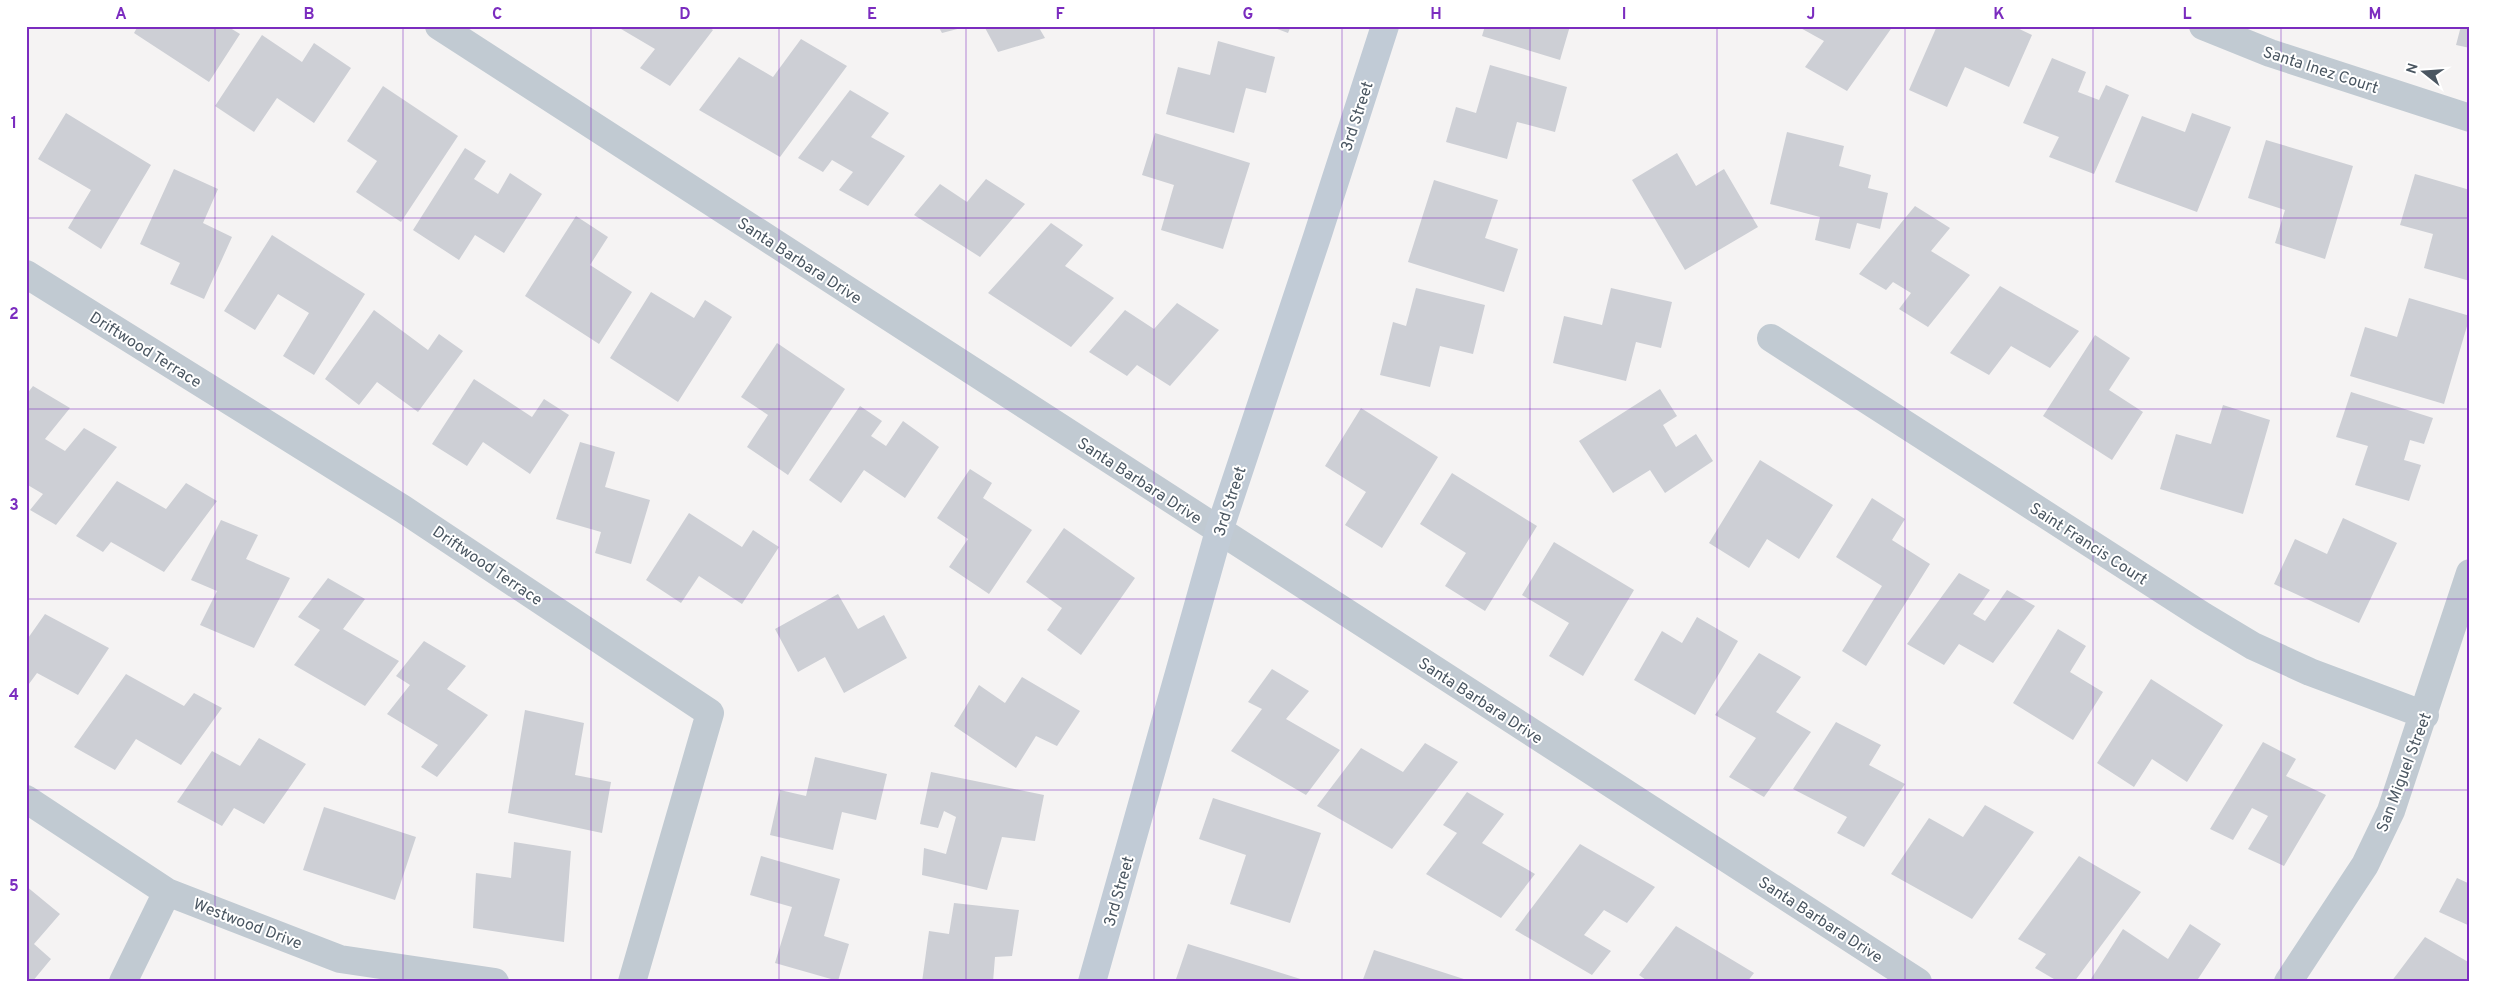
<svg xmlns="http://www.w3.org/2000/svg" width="2496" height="1008" font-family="Overpass,sans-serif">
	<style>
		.building { fill: #cdcfd5 }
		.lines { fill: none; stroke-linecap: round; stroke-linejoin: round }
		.street { stroke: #c1cad2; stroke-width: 28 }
		.secondary { stroke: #c1cbd6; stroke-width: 28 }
		.grid { fill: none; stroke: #7b2cbf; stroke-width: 1; stroke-opacity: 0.55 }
		.labels { text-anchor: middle; stroke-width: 4; stroke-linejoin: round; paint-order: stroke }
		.street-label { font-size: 16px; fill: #4a5661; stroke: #fff }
		.neatline { fill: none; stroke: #7b2cbf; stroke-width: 2 }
		.grid-label { font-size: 16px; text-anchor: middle; font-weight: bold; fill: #7b2cbf }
	</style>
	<rect width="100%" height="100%" fill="#f5f3f3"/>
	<!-- building -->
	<path class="building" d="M138,26H227L240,34L209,82L134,33Z
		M616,26H707L713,30L670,86L640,68L655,49Z
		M938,26H965V27L942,33Z
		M984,26H1038L1045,38L998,52Z
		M1269,26H1291L1288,33Z
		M1485,26H1570L1560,60L1482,36Z
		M1797,26H1893L1847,91L1805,67L1824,41Z
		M1937,26H2013L2032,35L2009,87L1965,67L1947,107L1909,90Z
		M2461,26H2470V48L2456,45Z
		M262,35L302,62L314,43L351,68L314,123L277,98L254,132L215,106Z
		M801,39L847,66L780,157L699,110L739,57L773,77Z
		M1218,41L1275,57L1266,93L1246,88L1234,133L1166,114L1178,67L1210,75Z
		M2052,58L2086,72L2078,92L2099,100L2106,85L2129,95L2094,174L2049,157L2059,137L2023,123Z
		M1490,65L1567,87L1555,132L1517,122L1507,159L1446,142L1456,107L1476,113Z
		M383,86L458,136L401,222L356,192L377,161L347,141Z
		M850,90L889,113L871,137L905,156L868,206L839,190L853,172L832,160L823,172L798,158Z
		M66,113L151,165L101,249L68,228L91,190L38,159Z
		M2192,113L2231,127L2197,212L2115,182L2142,116L2185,132Z
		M1787,132L1844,146L1839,166L1871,175L1868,188L1888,193L1880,229L1857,223L1850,249L1815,240L1820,217L1770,204Z
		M1155,133L1250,163L1223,249L1161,230L1174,185L1142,175Z
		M2266,140L2353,166L2325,259L2275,243L2285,210L2248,198Z
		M465,148L486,161L474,179L498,194L510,173L542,194L504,253L475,235L459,260L413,230Z
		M1677,153L1696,186L1724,169L1758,227L1685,270L1632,180Z
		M174,169L218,189L203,223L232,237L204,299L170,284L180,263L140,244Z
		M2415,174L2470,190V281L2424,268L2433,234L2400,225Z
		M986,179L1025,204L980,257L914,215L940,184L967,202Z
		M1434,180L1498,200L1485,238L1518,249L1504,292L1408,262Z
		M1915,206L1950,228L1931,251L1970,275L1928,327L1899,309L1911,293L1893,282L1886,290L1859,274Z
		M576,216L608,237L590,265L632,292L599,344L525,296Z
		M1051,223L1083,245L1065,266L1114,298L1071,347L988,293Z
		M272,235L365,294L314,375L283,356L309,313L278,294L255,330L224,311Z
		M2000,286L2079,331L2050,368L2011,346L1989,375L1950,353Z
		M1416,288L1485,305L1473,354L1440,346L1430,387L1380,375L1393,322L1406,326Z
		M1611,288L1672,302L1661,348L1636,342L1626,381L1553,363L1564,316L1602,325Z
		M651,292L694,318L705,300L732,317L678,402L610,358Z
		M2409,298L2470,316L2444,404L2350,376L2365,327L2397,337Z
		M1177,303L1219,330L1170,386L1137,365L1127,376L1089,352L1125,310L1154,329Z
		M374,310L428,350L439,334L463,351L418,412L377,382L359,405L325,379Z
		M2095,335L2130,358L2109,390L2143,412L2112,460L2043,416Z
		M777,343L845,389L788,475L747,447L768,415L741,397Z
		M474,379L532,417L544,399L569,415L530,474L483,442L467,466L432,444Z
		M33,386L70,408L45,439L65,451L84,428L117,447L56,525L30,510L43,494L26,484V395Z
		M1660,389L1677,416L1663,425L1676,447L1696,434L1713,461L1665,493L1650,470L1613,493L1579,441Z
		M2351,392L2433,418L2424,444L2410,440L2404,460L2421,465L2409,501L2355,485L2368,446L2336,437Z
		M2223,405L2270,420L2243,514L2160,489L2176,434L2211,444Z
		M860,406L882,421L871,436L886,446L903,421L939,447L905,498L864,470L841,503L809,480Z
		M1361,408L1438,457L1382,548L1345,525L1366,492L1325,466Z
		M580,442L615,452L605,487L650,500L631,564L595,553L601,532L556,519Z
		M1760,460L1833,505L1799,559L1767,539L1749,568L1709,543Z
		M970,469L992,483L983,498L1032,530L989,594L949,567L968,539L937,518Z
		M1452,473L1537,526L1485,611L1445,586L1466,553L1420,524Z
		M117,481L166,509L186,483L217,501L164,572L111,542L103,552L76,536Z
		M1872,498L1905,519L1892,540L1930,564L1866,666L1842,651L1882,586L1836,557Z
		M689,513L742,547L753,530L779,547L742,604L699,576L681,603L646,580Z
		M2343,518L2397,543L2359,623L2274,584L2295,539L2327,554Z
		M221,520L258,535L246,559L290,578L254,648L200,625L217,591L191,580Z
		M1064,528L1135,578L1081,655L1047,630L1062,608L1026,582Z
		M1554,542L1634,590L1583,676L1549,656L1569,623L1522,595Z
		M1959,573L1990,590L1973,614L1985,621L2007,590L2035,606L1993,663L1959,644L1944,665L1907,644Z
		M328,578L365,599L343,629L399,661L365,706L294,665L320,630L298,617Z
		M838,594L858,629L884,615L907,658L844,693L825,657L798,672L775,629Z
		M45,614L109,648L78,695L37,673L26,688V641Z
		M1697,617L1738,641L1695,715L1634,680L1662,631L1682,643Z
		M2058,629L2086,646L2070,672L2103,692L2073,740L2013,703Z
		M424,641L466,666L447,689L488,715L437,777L421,767L438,745L387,714L410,685L396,676Z
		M1759,653L1801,677L1776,712L1811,732L1764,797L1729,777L1756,738L1715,715Z
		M1272,669L1309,691L1286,719L1340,750L1306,795L1231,751L1262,709L1248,702Z
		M126,674L184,706L194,693L222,708L181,765L136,739L115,770L74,747Z
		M1022,677L1080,711L1057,746L1036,736L1016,768L954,726L979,685L1005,703Z
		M2151,679L2223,725L2187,782L2152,759L2134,787L2097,763Z
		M525,710L584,723L575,775L611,782L602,833L508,813Z
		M1836,722L1881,745L1869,765L1905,784L1864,847L1837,833L1847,817L1793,789Z
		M259,738L306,764L264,824L234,808L222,826L177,802L212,751L240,766Z
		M2263,742L2296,759L2286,776L2326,795L2284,866L2248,849L2268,816L2252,808L2233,840L2210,829Z
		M1425,743L1458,762L1392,849L1317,806L1361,748L1403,772Z
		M815,757L887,774L876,820L842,812L833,850L770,835L780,790L806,796Z
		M931,772L1044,795L1035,841L1002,837L987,890L922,875L924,848L946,854L956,817L944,811L938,828L920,824Z
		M1467,792L1504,814L1482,843L1535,874L1501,918L1426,874L1457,833L1443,825Z
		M1213,798L1321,833L1290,923L1230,904L1246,855L1199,839Z
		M1985,805L2034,832L1972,919L1891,874L1929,818L1963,837Z
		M324,807L416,837L395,900L303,870Z
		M514,842L571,851L564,942L473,928L476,873L511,878Z
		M1580,844L1655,887L1627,923L1604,910L1584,935L1611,951L1592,975L1515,930Z
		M761,856L840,879L824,936L849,944L838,981L775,963L792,907L750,895Z
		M2079,856L2141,892L2074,982H2059L2035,968L2046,954L2018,939Z
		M2457,878L2470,884V926L2439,912Z
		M26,886L60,914L34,944L51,959L32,982H26Z
		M954,903L1019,910L1012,956L995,957L993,982H922L929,931L949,934Z
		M2190,924L2221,944L2196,982H2089L2123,929L2168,959Z
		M1676,926L1754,973L1747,982H1649L1639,975Z
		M2425,937L2470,963V975L2465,982H2391Z
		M1188,944L1307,981V982H1175Z
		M1374,950L1470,981V982H1362Z"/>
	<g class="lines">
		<!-- street -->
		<path class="street" d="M439,26L1918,982
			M2203,26L2270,53L2470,118
			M26,274L403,509L710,713L632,982
			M1771,338L2203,616L2253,646L2310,672L2425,715
			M26,799L167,892L340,959L495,982
			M123,982L167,892
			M2288,982L2365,865L2391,811L2470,573"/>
		<!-- secondary -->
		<path class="secondary" d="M1092,982L1219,531L1317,237L1385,26"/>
	</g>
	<!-- grid -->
	<path class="grid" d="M215,26V982M403,26V982M591,26V982M779,26V982M966,26V982M1154,26V982M1342,26V982M1530,26V982M1717,26V982M1905,26V982M2093,26V982M2281,26V982M26,218H2470M26,409H2470M26,599H2470M26,790H2470"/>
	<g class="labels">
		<!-- street labels -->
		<g class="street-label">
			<text transform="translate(2321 69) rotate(18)" y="6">Santa Inez Court</text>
			<text transform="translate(1356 116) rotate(-72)" y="6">3rd Street</text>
			<text transform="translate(800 260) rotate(33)" y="6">Santa Barbara Drive</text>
			<text transform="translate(146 349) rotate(32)" y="6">Driftwood Terrace</text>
			<text transform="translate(1140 480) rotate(33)" y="6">Santa Barbara Drive</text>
			<text transform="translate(1229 501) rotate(-72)" y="6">3rd Street</text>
			<text transform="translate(2089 543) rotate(33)" y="6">Saint Francis Court</text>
			<text transform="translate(488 565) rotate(34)" y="6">Driftwood Terrace</text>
			<text transform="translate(1481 700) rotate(33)" y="6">Santa Barbara Drive</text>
			<text transform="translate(2403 772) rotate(-69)" y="6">San Miguel Street</text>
			<text transform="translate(1118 891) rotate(-74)" y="6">3rd Street</text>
			<text transform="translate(1821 919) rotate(33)" y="6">Santa Barbara Drive</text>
			<text transform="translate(248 923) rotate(21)" y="6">Westwood Drive</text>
		</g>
	</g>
	<!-- border -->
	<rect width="2496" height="1008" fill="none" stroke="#ffffff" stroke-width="55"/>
	<!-- north arrow -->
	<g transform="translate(2424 72) rotate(287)" stroke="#ffffff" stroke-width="4" paint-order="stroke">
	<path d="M0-4L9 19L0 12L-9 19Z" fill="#4a5661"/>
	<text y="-8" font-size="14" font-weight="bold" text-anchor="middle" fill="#4a5661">N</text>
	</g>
	<rect x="28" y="28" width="2440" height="952" class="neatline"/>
	<g class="grid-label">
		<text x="121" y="19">A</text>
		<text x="309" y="19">B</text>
		<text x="497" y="19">C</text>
		<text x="685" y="19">D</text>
		<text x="872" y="19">E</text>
		<text x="1060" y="19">F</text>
		<text x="1248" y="19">G</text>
		<text x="1436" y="19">H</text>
		<text x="1624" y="19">I</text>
		<text x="1811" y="19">J</text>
		<text x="1999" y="19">K</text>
		<text x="2187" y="19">L</text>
		<text x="2375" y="19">M</text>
		<text x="14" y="128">1</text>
		<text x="14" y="319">2</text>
		<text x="14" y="510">3</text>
		<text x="14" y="700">4</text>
		<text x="14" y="891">5</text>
	</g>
</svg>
